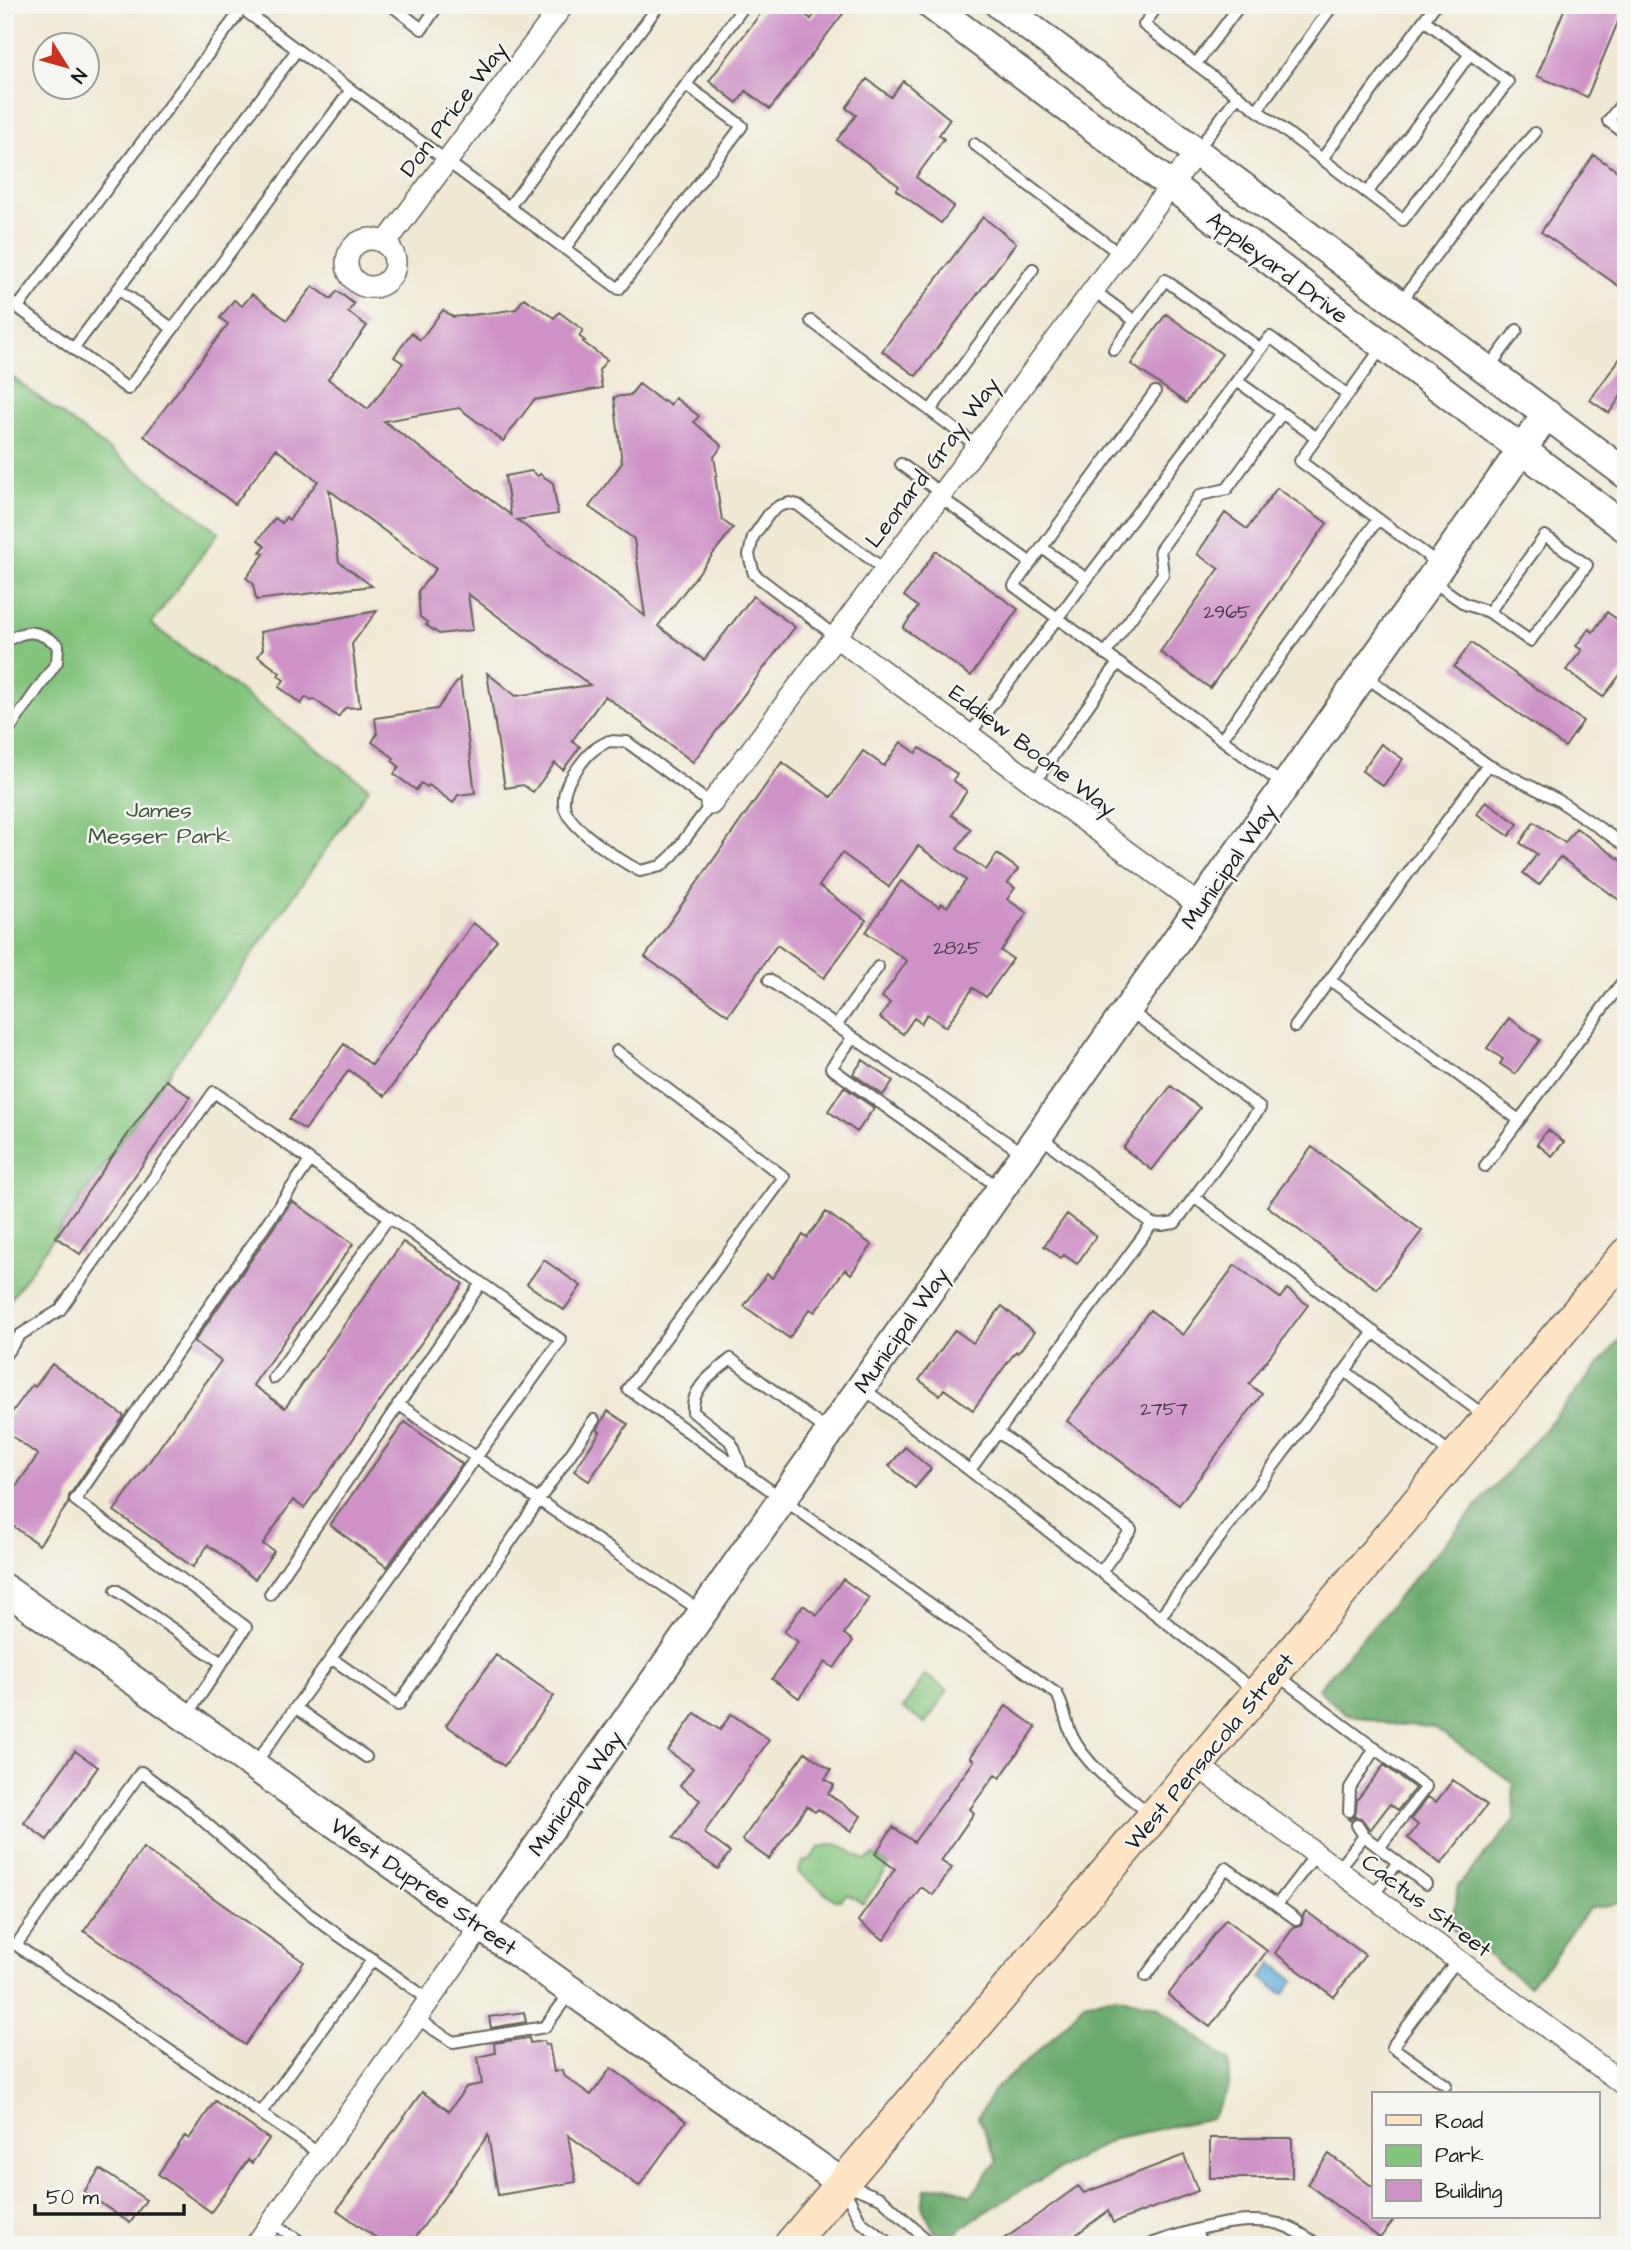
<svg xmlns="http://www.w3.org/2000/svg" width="1631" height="2250" font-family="'Architects Daughter',sans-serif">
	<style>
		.green { fill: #84c57e; stroke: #50704d; stroke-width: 2 }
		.forest { fill: #6baa6d; stroke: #446344; stroke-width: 2 }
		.water { fill: #64aedc; stroke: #40657c; stroke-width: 2 }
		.building { fill: #ce92c6 }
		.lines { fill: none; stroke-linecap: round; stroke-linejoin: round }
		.service-casing { stroke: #66645c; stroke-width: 14 }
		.minor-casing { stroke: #66645c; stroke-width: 24 }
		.tertiary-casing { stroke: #66645c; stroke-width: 32 }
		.secondary-casing { stroke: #66645c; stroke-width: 35 }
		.service { stroke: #fff; stroke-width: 10 }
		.minor { stroke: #fff; stroke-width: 21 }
		.tertiary { stroke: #fff; stroke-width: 28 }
		.secondary { stroke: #fee5c5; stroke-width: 32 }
		.labels { text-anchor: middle; stroke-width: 5; stroke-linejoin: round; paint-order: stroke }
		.number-label { font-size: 19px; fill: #483a46 }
		.street-label { font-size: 23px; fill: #1c1c1c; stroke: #f6f6f2 }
		.park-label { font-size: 23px; fill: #40573e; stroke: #f6f6f2 }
	</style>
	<rect width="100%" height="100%" fill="#f6f6f2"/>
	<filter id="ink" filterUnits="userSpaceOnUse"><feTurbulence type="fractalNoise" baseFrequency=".0143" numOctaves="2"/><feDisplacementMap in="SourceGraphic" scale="14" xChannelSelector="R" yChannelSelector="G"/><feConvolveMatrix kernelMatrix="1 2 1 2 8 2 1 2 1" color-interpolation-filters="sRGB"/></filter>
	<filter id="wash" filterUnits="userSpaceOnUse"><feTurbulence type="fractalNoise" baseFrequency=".00686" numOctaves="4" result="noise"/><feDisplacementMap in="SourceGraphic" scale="28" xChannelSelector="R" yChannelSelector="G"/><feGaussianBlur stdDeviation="1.57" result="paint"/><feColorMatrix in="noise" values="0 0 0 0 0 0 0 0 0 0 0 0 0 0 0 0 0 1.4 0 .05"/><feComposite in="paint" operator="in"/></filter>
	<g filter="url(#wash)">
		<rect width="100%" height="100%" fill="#f0e9d4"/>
		<!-- green -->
		<path class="green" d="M5,372L219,532L151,624L369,788L5,1307Z
			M925,1675L948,1690L925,1724L903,1708Z
			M833,1844C849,1845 853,1857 867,1860L874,1855L889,1866L863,1904L847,1894L840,1900H835L798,1872L802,1862L810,1859L820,1847Z"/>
		<!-- forest -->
		<path class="forest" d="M1626,1332V1902L1588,1909L1552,1960L1529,1986L1451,1928L1458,1886L1514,1821L1513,1783L1434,1727L1389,1724L1344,1713L1318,1689L1561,1410Z
			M1116,1996L1157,2006L1229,2061V2088L1212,2118L1116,2138L1025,2188L975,2218L956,2233L936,2234L922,2207L925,2189L947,2185L971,2196L997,2161L978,2117L994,2090L1056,2035L1084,2003Z"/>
		<!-- water -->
		<path class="water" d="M1272,1963L1294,1980L1283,1994L1261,1978Z"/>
		<g id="blocks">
			<!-- building -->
			<path class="building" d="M767,5H793L811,19L821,5H836L845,11L770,109L746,91L737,103L709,81Z
				M1566,5H1625L1587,97L1537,76Z
				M867,79L891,97L903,81L950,119L939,135L944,139L916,177L954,206L941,223L896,190L899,186L837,140L856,115L846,108Z
				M1594,155L1626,177V291L1541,232Z
				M983,217L1016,243L916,376L882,351Z
				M313,286L331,299L337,291L354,304L348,312L367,326L328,379L368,409L403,363L394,357L411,333L420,340L443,310L453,317L498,312L516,309L524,298L554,318L559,312L583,330L579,336L585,341L583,342L607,360L599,370L602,388L534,400L503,441L459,408L384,421L511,515L505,476L531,471L538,476L540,474L553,483L558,514L517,520L645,616L634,539L589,507L622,463L614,397L630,395L639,384L663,402L664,400L670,405L675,398L699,416L694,422L722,446L714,457L717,475L715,476L722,520L733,528L658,626L704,660L753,596L795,627L693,762L605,696L572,741L580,747L563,770L555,763L533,792L523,785L505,788L487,673L516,696L590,685L468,594L473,630L439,634L426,625L428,623L420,617L418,591L436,569L329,490L339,562L372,586L256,600L253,583L246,578L264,554L260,552L265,546L258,540L275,518L282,523L286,517L289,520L318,481L276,449L235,504L144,436L228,324L220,318L234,300L242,306L252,294L287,320Z
				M1166,314L1222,354L1186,403L1131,364Z
				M1626,350V389L1609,413L1590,400Z
				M1277,488L1327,523L1210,688L1160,652L1219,569L1197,554L1225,513L1247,529Z
				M936,551L1018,609L971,676L903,628L918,607L904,596Z
				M377,611L352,644L360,707L345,708L338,717L314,699L312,701L306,697L301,704L279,687L284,680L278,676L280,673L258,656L263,649L260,632Z
				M1607,612L1626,626V667L1603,697L1566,670L1582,650L1576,646L1589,629L1593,632Z
				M1471,643L1583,721L1565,747L1454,667Z
				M460,678L475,793L458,795L453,803L429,785L427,787L421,783L416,790L394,774L399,766L392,761L394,758L372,742L377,734L375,718L437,709Z
				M901,742L916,753L920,748L957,774L953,780L967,791L951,815L971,829L957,849L986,870L997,854L1018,869L1008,883L1015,888L1007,899L1027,913L1001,951L1013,959L986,997L973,988L946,1027L927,1014L921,1023L914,1018L903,1034L880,1018L890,1003L882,997L907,961L866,932L901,881L939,907L941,903L947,907L966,880L918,846L889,887L842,853L819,886L866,920L824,978L777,945L728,1015L645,957L782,762L831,797L863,751L884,766Z
				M1381,744L1403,759L1383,786L1362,771Z
				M1486,801L1518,824L1509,836L1477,814Z
				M1534,822L1565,843L1576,828L1626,864V905L1560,857L1539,885L1523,873L1537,854L1520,843Z
				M473,923L497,940L385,1096L349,1070L305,1130L289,1119L344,1044L372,1065Z
				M1509,1018L1540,1040L1515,1074L1500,1064L1503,1059L1487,1048Z
				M863,1060L893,1081L883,1095L853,1074Z
				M166,1080L190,1097L80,1254L56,1237Z
				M1171,1086L1200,1108L1152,1170L1123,1148Z
				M844,1087L874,1108L857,1132L828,1111Z
				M1548,1130L1564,1142L1552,1156L1537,1144Z
				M1312,1147L1422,1231L1377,1289L1267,1206Z
				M292,1201L353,1244L253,1385L285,1408L403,1242L463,1284L304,1508L293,1500L263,1544L274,1551L255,1579L208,1545L193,1567L114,1511L221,1361L194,1342Z
				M826,1212L872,1245L851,1274L845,1269L815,1312L810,1309L789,1338L744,1306L767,1274L772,1278L803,1235L807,1238Z
				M1067,1214L1096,1236L1077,1264L1064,1255L1061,1258L1044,1246Z
				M544,1260L581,1286L564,1310L527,1284Z
				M1235,1265L1280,1298L1287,1289L1308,1305L1249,1384L1262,1394L1179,1505L1067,1421L1150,1310L1183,1335Z
				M1002,1306L1034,1332L1018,1353L1016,1351L973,1410L944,1389L940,1395L919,1380L955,1330L973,1343Z
				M52,1364L124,1416L69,1496L68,1504L39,1545L5,1520V1502L38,1455L5,1431V1422L32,1385L35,1387Z
				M608,1411L628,1424L589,1481L574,1471L600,1432L597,1430Z
				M405,1422L462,1464L387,1567L330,1525Z
				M905,1447L931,1469L915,1488L889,1466Z
				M843,1579L869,1598L844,1634L853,1641L834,1668L825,1662L799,1698L772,1679L798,1642L784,1632L803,1605L817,1615Z
				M496,1655L554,1696L504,1766L446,1725Z
				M1006,1706L1036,1727L1000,1778L995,1775L970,1809L974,1813L941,1861L952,1868L933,1895L921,1887L884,1940L858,1921L895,1869L875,1854L893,1827L914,1842L974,1761L970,1757Z
				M695,1713L720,1730L731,1714L769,1740L704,1833L730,1852L718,1869L673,1838L700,1800L680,1786L693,1768L668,1751Z
				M75,1751L98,1767L47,1840L24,1823Z
				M805,1752L831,1770L825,1779L834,1785L828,1794L861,1816L851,1831L818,1809L815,1812L807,1806L769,1859L742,1840Z
				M1384,1765L1415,1788L1398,1810L1390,1804L1370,1830L1361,1818L1356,1817L1351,1821L1348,1819L1355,1816L1357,1800Z
				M1453,1780L1487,1805L1441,1864L1408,1838L1418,1825L1411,1819L1428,1797L1436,1802Z
				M143,1848L304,1962L245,2045L84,1931Z
				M1306,1911L1365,1955L1334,1997L1275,1953L1294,1927L1302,1924L1303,1915Z
				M1226,1919L1267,1951L1210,2027L1168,1995Z
				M524,2012L526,2022L491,2028L489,2017Z
				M529,2038L530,2043L544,2041L545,2045L549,2044L554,2072L562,2070L563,2075L591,2095L611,2068L686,2121L639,2186L568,2135L576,2182L498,2195L488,2135L410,2245H386L337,2210L422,2092L449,2111L466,2087L482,2084L478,2057L495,2053L494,2043Z
				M215,2101L269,2139L252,2163L248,2160L211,2212L158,2174L185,2136L189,2139Z
				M1210,2138H1292V2178H1210Z
				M1329,2154L1374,2188V2217H1396L1380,2238L1307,2184Z
				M1184,2155L1198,2191L1113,2223L1108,2211L1062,2245H996L1078,2186L1084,2193Z
				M100,2169L146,2200L130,2223L84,2192Z"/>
		</g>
	</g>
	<g filter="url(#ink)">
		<use href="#blocks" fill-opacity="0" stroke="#66645c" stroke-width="2"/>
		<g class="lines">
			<defs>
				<path id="service" d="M237,5L619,289L742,126L686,85
					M391,5L422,29L438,5
					M1158,5L1144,25L1403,220L1508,82L1424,20
					M1196,64L1240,5
					M1626,98L1608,121L1626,134
					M1257,110L1333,5
					M974,144L1120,254
					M1196,152L1238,95
					M1322,159L1435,5
					M1367,193L1470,54
					M509,207L659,5
					M565,248L745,5
					M118,289L173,329
					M1093,290L1135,321
					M5,298L128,389L351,90
					M1400,303L1482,192L1535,133
					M18,307L242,9
					M811,321L977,446
					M1383,346L1300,461L1440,565
					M74,348L297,50
					M1114,350L1165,280L1261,349
					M1487,370L1517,330
					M1237,381L1317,438
					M1155,392L1014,586L1285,786
					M930,411L1033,269
					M901,464L942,494
					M939,496L1031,563
					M1042,548L1087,579
					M1432,581L1465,604L1489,612L1530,641L1587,565L1545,536L1489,612
					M835,636L754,574L749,555L753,537L769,514L779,506L790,503L798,505L885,570
					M5,642C27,628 38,630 58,645L57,662L5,735
					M1105,654L1163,574L1160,550L1200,495L1227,489L1282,413
					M1365,676L1488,765L1558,800L1626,846
					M969,735L1270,337L1348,395
					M1222,739L1378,519
					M609,741L627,742L711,804L673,855L661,866L640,871C621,861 565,826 564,804C563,789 569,780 577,769C588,754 592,749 609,741Z
					M1034,783L1118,663
					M769,980L1024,1154
					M1330,980L1519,1120
					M836,1026L878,967
					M1295,1027L1488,765
					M853,1037L831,1068L1001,1189
					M617,1051L784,1177L628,1389L1057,1694C1064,1708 1066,1723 1072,1736C1088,1769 1124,1792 1151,1815
					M1041,1137L1152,1224L1162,1225L1175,1223L1260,1108L1129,1010
					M1485,1166L1626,977
					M1194,1197L1485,1416
					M5,1355L20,1335L60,1310L214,1092L561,1340L254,1765
					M1345,1371L1453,1455
					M274,1378L389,1217
					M863,1388L1255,1691
					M398,1404L702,1612
					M998,1432L1131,1530L1101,1572
					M970,1470L1152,1224
					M742,1471L734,1448L729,1440L693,1412C691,1387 713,1374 731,1359L829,1432
					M116,1590L222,1663
					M270,1594L481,1283
					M1160,1617L1374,1332
					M331,1658L398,1705L594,1420
					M1277,1675L1426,1787L1379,1848
					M296,1708L366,1757
					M186,1717L246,1627L75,1500L310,1161
					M1349,1811L1350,1788L1375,1748
					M1357,1825L1364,1836L1426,1884
					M1337,1870L1364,1836
					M1372,1897L1398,1862
					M1277,1905L1316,1854
					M1146,1976L1226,1868L1296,1919
					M416,2018L453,2042L545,2027L570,1993
					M1446,2085L1392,2047L1457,1960
					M261,2113L373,1959
					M320,2154L16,1945L141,1772L182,1802L309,1914L429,2000
					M847,2185L881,2198L932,2245
					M844,2189L861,2222L892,2245
					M272,2222L305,2245
					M1195,2231L1203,2245
					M1148,2245C1186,2232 1239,2214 1279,2224C1293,2228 1307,2237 1318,2245"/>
				<path id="minor" d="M347 263a24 24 0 1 1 48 0a24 24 0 1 1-48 0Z
					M385,244L563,5
					M835,636L1200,906
					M711,804L1196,152
					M1197,1765L1626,2086
					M256,2245L481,1927"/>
				<path id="tertiary" d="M931,5L1626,528
					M1000,5L1626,474
					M5,1589L842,2183
					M481,1927L1547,414"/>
				<path id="secondary" d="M790,2245L1197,1765L1626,1254"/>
			</defs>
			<!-- service casing -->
			<use href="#service" class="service-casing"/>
			<!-- minor casing -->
			<use href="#minor" class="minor-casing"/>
			<!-- tertiary casing -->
			<use href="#tertiary" class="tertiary-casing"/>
			<!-- secondary casing -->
			<use href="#secondary" class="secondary-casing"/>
			<!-- service -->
			<use href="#service" class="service"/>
			<!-- minor -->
			<use href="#minor" class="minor"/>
			<!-- tertiary -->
			<use href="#tertiary" class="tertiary"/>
			<!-- secondary -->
			<use href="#secondary" class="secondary"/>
		</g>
	</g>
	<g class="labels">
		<!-- number labels -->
		<g class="number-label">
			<text x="1227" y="618">2965</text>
			<text x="957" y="954">2825</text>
			<text x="1164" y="1415">2757</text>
		</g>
		<!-- street labels -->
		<g class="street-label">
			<text transform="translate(453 109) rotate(-53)" y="8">Don Price Way</text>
			<text transform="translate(1278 267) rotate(37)" y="8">Appleyard Drive</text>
			<text transform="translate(932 462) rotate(-53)" y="8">Leonard Gray Way</text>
			<text transform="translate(1033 750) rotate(37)" y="8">Eddiew Boone Way</text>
			<text transform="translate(1228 866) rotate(-55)" y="8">Municipal Way</text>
			<text transform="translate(901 1330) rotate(-55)" y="8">Municipal Way</text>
			<text transform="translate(1209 1751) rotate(-50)" y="8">West Pensacola Street</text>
			<text transform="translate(575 1793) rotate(-55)" y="8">Municipal Way</text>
			<text transform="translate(424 1886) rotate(35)" y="8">West Dupree Street</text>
			<text transform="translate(1427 1905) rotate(37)" y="8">Cactus Street</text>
		</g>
		<!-- park labels -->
		<g class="park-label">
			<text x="159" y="817">James<tspan x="159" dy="26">Messer Park</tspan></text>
		</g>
	</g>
	<!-- margin -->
	<rect width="1631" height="2250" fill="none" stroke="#f6f6f2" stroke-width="28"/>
	<!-- legend -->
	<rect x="1372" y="2092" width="228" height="126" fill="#f6f6f2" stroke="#9f9f9c" stroke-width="2"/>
	<rect x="1386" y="2115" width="35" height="10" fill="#fee5c5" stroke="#9f9f9c" stroke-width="2"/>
	<text x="1435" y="2128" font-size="21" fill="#1c1c1c">Road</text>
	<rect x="1386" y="2145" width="35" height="21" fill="#84c57e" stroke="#9f9f9c" stroke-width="2"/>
	<text x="1435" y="2162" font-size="21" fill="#1c1c1c">Park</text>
	<rect x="1386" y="2180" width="35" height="21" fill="#ce92c6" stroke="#9f9f9c" stroke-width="2"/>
	<text x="1435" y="2198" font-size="21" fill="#1c1c1c">Building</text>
	<!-- north arrow -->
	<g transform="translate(66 66) rotate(127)"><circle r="33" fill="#f6f6f2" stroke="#9f9f9c" stroke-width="2"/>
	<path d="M0-5L12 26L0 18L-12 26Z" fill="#c8321e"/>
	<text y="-10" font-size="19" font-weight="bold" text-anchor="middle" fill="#1c1c1c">N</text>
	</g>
	<!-- scale -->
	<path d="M35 2204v10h149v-10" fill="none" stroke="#1c1c1c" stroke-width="3.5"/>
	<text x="46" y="2204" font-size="21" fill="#1c1c1c" stroke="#f6f6f2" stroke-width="5" paint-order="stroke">50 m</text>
</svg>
